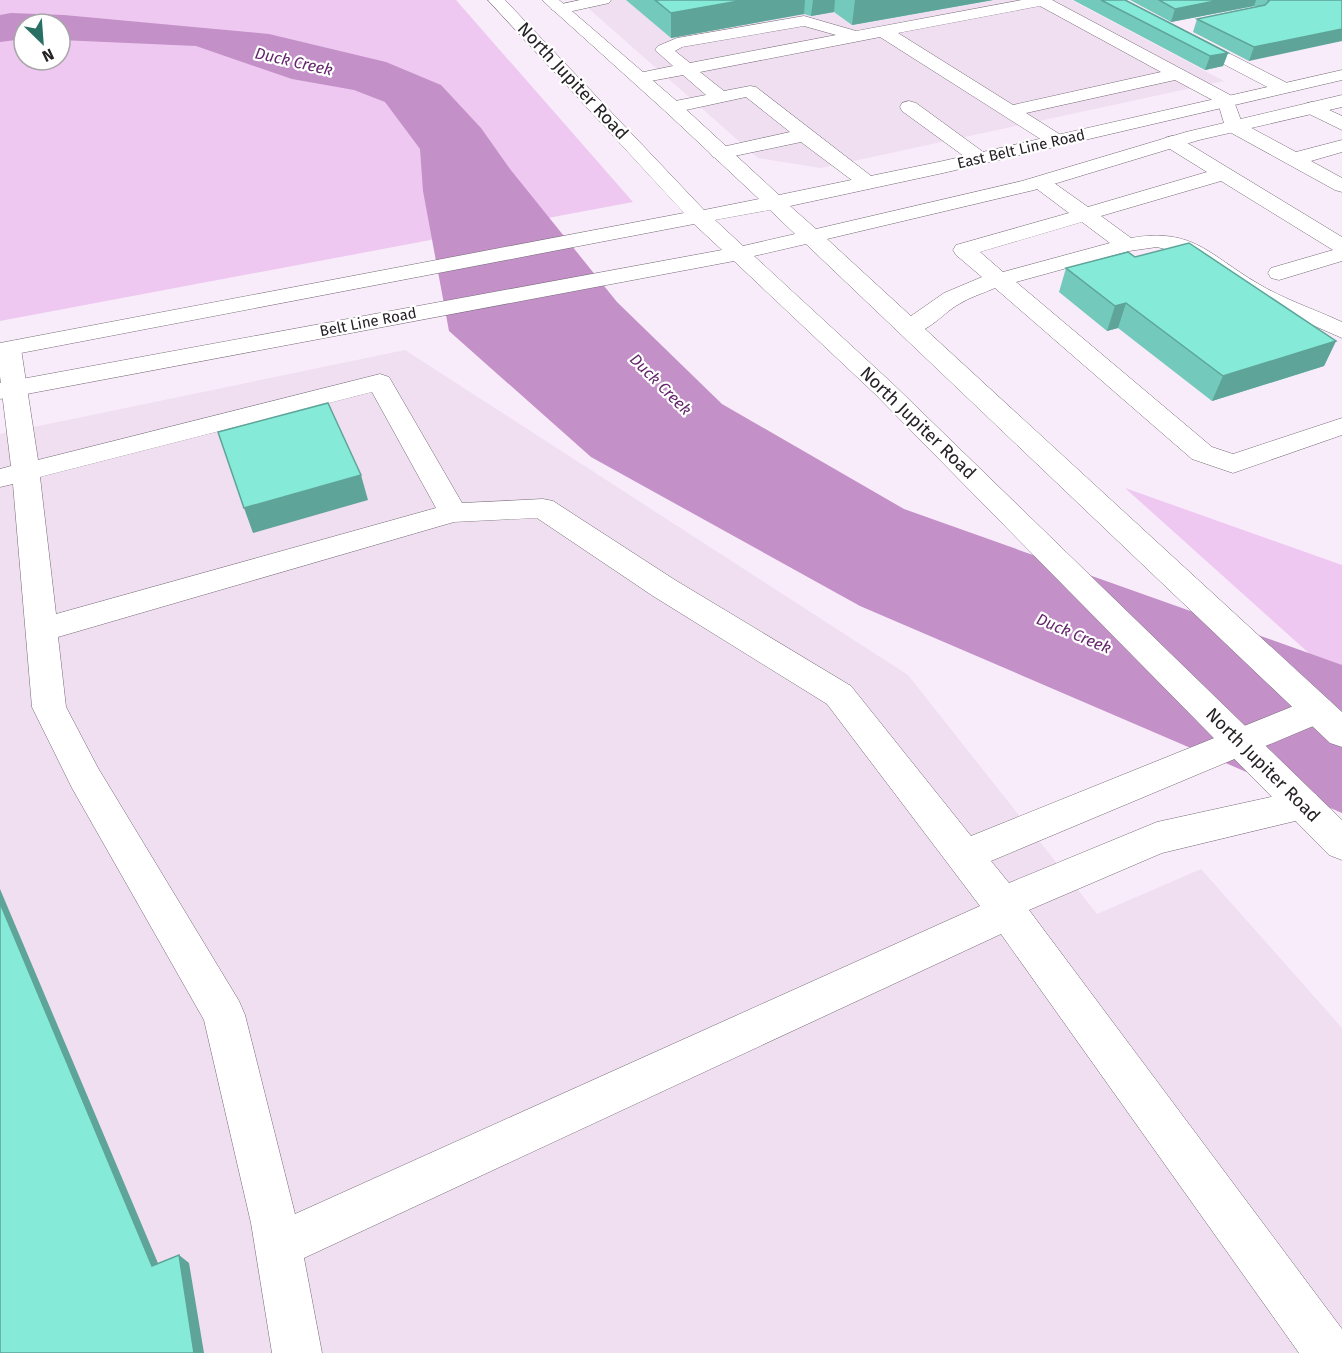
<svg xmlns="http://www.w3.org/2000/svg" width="1342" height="1353" font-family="'Fira Sans',sans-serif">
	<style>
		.built { fill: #f0def1 }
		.green { fill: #eec8f1; fill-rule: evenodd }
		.water { fill: #c390c8 }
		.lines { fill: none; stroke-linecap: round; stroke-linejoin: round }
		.minor-casing { stroke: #746a75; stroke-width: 1 }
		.major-casing { stroke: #746a75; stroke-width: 1 }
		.minor { fill: #fff; fill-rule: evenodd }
		.major { fill: #fff; fill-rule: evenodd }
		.wall { fill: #73c9bb }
		.shaded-wall { fill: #5ea498 }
		.building { fill: #86ead9; stroke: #5ea498; stroke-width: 1.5 }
		.labels { text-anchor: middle; stroke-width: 4.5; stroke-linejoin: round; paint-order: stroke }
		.far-street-label { font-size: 15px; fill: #252125; stroke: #fff }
		.far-water-label { font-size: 16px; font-style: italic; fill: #64266b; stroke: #fff }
		.street-label { font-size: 18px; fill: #252125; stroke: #fff }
	</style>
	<rect width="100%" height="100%" fill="#f9ecfa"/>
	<!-- built -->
	<path class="built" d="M579,0H1071L1224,81L821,168L758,158Z
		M405,350L908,675L1097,914L1201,869L1342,1028V1353H0V434Z"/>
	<!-- green -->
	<path class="green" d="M0,0H456L633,202L0,321ZM24,24H60V60H24Z
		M1125,488L1342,565V683Z"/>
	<!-- water -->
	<path class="water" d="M11,13L64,15L269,34L386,62L441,85L481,128L510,169L617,302L722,404L904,509L1342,665V813L860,606L591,457L449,331L423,191L420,149L385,102L354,90L292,79L196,46L60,40V24H24V39L0,42V15Z"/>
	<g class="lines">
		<defs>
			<path id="minor" d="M580,0H611L609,3L559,14L551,9L553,6Z
				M1022,0H1052L1232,96L1242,123L1296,152L1342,140V152L1311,161L1342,178V192L1335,190L1226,130L1218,103L1175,80L1026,113L1064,137L1067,141L1064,145H1050L880,37L700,72L724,91L750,86L756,87L875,179L878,183L875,187H861L801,142L720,159L713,157L710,153L713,149L790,132L746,97L672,113L665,111L663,107L665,103L706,95L683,75L640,83L634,82L631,78L634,74L673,66L655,50L658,46L677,38L804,16L856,31ZM1040,6L1161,72L1013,105L898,33ZM804,26L836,35L690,63L675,51L682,47Z
				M1105,0H1125L1289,84L1292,88L1289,92H1277L1107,3Z
				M909,101L916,103L986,154L989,158L986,162H972L902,111L900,107L902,103Z
				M1312,102L1342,116V130L1305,112L1303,108L1305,104Z
				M1172,136L1179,138L1342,237V261L1279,280L1271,278L1268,273L1271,268L1333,250L1221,181L1101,216L1131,238C1193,227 1209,255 1257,283C1283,299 1314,309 1342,322V338L1242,294L1184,254L1157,247L1129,251L1016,282L1212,447L1233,454L1342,418V435L1233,473L1192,459L995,288C984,293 970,297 959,304C941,314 924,339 901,333L898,328L901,323L944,293L982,277L956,255L953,250L956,245L1069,213L1033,186L1030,182L1033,178H1047L1088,207L1207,172L1165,146L1162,142L1165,138ZM1082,222L1110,243L1003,272L980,252Z
				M9,342L18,344L21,349L38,460L380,374L389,377L462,503L543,499L553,501L675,580L851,686L971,836L1306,701L1318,697L1330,701L1335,710L1330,719L991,861L1009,883L1157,822L1303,790L1316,794L1321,805L1316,816L1162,853L1029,910L1342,1329V1353H1299L1001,934L304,1258L322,1353H272L251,1223L204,1020L72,788L32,707L13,484L0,487V469L11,466L0,376V344ZM372,392L436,508L56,614L40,477ZM537,518L653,596L827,704L980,906L295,1214L245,1015L239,1001L98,768L66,707L58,637L454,522Z"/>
			<path id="major" d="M488,0H505L704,210L759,199L665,111L542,0H559L679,103L779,195L943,161L1342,70V80L943,173L790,206L816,229L1022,181L1186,132L1342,95V107L1199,140L1034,190L827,239L1342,712V747L1330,743L806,244L754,256L893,384L1342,820V860L1329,855L875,394L734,261L0,399V383L722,250L694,224L0,357V343L684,213ZM770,210L795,234L743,246L715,220Z"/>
		</defs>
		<!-- minor casing -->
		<use href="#minor" class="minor-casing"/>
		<!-- major casing -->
		<use href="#major" class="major-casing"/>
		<!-- minor -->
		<use href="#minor" class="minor"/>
		<!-- major -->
		<use href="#major" class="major"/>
	</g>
	<!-- wall -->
	<path class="wall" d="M626,0H993L852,25L834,12L811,16L804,14L671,38Z
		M1073,0H1125L1228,53L1223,66L1205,70Z
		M1130,0H1342L1249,61L1193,32L1197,19L1257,7L1254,6L1171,22Z
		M1135,257L1336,341L1324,366L1212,401L1118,328L1107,331L1059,292L1066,268Z"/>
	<!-- shaded-wall -->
	<path class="shaded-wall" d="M744,0H805L804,14L671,38V13Z
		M813,0H835L834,12L811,16Z
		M855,0H993L852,25Z
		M1220,0H1256L1254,6L1171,22L1175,9Z
		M1342,29V41L1249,61L1254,47Z
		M1228,53L1223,66L1205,70L1210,56Z
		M1126,303L1118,328L1107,331L1115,306Z
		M1336,341L1324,366L1212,401L1223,376Z
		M361,475L368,500L253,533L244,508Z
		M0,889L163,1275L152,1266L0,903Z
		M179,1255L189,1263L204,1353H194Z"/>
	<!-- building -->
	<path class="building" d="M655,0H744L671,13Z
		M1101,0H1125L1228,53L1210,56Z
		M1159,0H1220L1175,9Z
		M1268,0H1342V29L1254,47L1197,19L1265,5L1269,1Z
		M1189,243L1336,341L1223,376L1126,303L1115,306L1066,268L1128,252L1135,257Z
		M328,403L361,475L244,508L218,432Z
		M0,903L152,1266L179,1255L194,1353H0Z"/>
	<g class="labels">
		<!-- far-street labels -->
		<g class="far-street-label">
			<text transform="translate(1021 149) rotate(-13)" y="5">East Belt Line Road</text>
			<text transform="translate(368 322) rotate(-11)" y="5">Belt Line Road</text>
		</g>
		<!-- far-water labels -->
		<g class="far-water-label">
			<text transform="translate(294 61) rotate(13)" y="6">Duck Creek</text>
			<text transform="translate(661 384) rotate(45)" y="6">Duck Creek</text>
			<text transform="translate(1074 633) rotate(23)" y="6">Duck Creek</text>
		</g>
		<!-- street labels -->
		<g class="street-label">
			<text transform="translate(573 81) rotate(47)" y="6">North Jupiter Road</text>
			<text transform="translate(918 423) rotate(44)" y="6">North Jupiter Road</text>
			<text transform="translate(1263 765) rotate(45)" y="6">North Jupiter Road</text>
		</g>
	</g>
	<!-- north arrow -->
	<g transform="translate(42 42) rotate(155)"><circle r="28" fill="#ffffff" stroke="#a8a6a8" stroke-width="1.5"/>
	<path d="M0-4.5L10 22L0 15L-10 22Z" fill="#296f64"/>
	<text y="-9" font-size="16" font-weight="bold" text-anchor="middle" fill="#252125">N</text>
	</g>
</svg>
